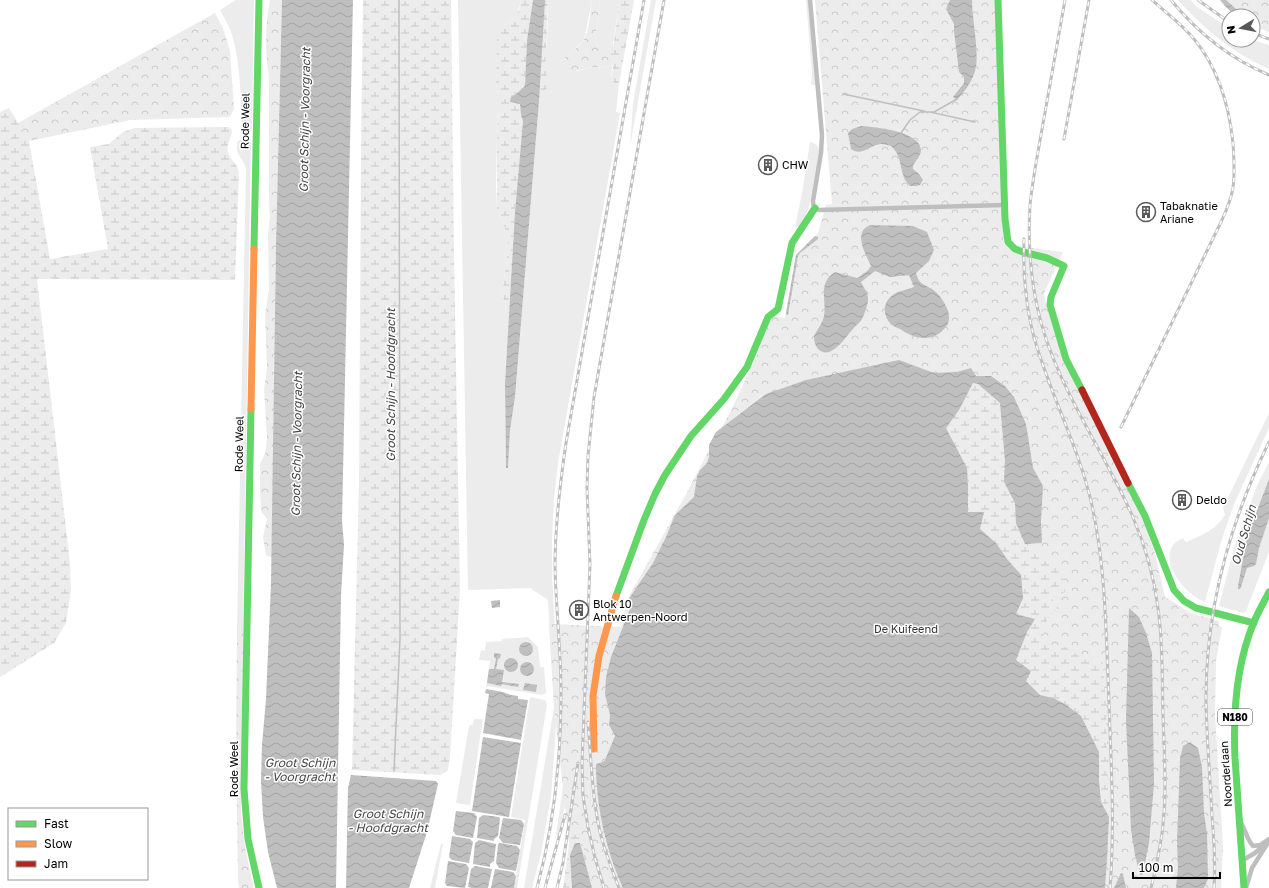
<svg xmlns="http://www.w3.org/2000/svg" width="1269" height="888" font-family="'Golos Text',sans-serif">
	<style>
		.grass { fill: #ececec }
		.forest { fill: url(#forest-crowns) }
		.wetland { fill: url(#wetland-marsh) }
		.water { fill: url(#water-waves) }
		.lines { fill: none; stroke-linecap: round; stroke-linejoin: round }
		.stream { stroke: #bfbfbf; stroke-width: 1.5 }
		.street { stroke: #bebebe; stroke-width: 4.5 }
		.fast { stroke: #63d668; stroke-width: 7 }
		.slow { stroke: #ff974d; stroke-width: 7 }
		.jam { stroke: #b3261e; stroke-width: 7 }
		.rail-casing { stroke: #bebebe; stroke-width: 3 }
		.rail { stroke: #fff; stroke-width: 1.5; stroke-dasharray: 4.5; stroke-linecap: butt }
		.labels { text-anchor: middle; stroke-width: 3; stroke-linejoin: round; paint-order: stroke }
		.shield { fill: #fff; stroke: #4c4c4c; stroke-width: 1 }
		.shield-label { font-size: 10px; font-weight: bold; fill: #000 }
		.street-label { font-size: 11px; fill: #000; stroke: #fff }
		.poi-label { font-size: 11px; fill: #000; stroke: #fff; text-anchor: start }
		.park-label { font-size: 11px; fill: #333; stroke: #fff }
		.water-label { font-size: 12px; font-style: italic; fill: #444; stroke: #fff }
	</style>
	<defs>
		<pattern id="forest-crowns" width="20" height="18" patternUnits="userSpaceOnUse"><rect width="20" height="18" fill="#ececec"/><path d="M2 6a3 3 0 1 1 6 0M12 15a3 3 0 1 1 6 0" fill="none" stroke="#c9c9c9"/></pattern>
		<pattern id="wetland-marsh" width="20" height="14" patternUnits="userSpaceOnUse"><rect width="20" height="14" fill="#ececec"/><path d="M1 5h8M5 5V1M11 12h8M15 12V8" fill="none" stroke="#c9c9c9"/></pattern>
		<pattern id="water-waves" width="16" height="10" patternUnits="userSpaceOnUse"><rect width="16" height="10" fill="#bfbfbf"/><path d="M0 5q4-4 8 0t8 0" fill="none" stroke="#a2a2a2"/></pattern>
	</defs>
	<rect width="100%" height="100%" fill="#fff"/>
	<!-- grass -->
	<path class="grass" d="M236,0H254L252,130C248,131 246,131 244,128C239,120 242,106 241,97C239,75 238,50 230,29C227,22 223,16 220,10Z
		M458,0H521C518,14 514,20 502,27L496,85L499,96V110L497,134L496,186L497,208L508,236V250L502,295L509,315L505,383L506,468H508L510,430L515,397L539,101C545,68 549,34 548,0H592L585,36L582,42L561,61L577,71L593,67L605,68L613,64C611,71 610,80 616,85L619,84L616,112L620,113L558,463L554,499L552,540V573L558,688L555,743L551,796L541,854L532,888H524L554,707L548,600L530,588L468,590Z
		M600,0H620L613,43L604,45H598L595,41Z
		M651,0H656L630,147L633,104Z
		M806,0H808L816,85H811L812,74Z
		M1178,0H1191L1197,7L1229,28V40H1253L1269,45V69C1232,52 1205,30 1178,0Z
		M245,138L251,143L243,631L237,630L246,169C243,156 233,155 238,141Z
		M810,142C817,144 819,146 819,153C815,178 813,205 800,227H795L803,188Z
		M1269,413V428L1234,504L1221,542L1205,602C1187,596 1160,565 1173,545C1176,541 1180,540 1183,538L1186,542C1202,535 1216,530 1225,515L1223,508Z
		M1269,462V552L1246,611L1243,613L1219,606L1234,548L1257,486Z
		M564,624L568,625V792L558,836L556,835L564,779L566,646Z
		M528,637L538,647L540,667H544L546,693L542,695L486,686L490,661L479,660L481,650L485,651L486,642L502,641V639Z
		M530,697L545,700L547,705L517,888H514L525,820L511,817Z
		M474,719H483L470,805L456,803L469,726L473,724Z
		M441,844H443L435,888H430Z"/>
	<!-- forest -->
	<path class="forest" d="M270,0H282L276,244L272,558L266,555L263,537L267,519L261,511L260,491V464L265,454L267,439L264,389L267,369L265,315L269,289L268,234L270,216L269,203V77C265,52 265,26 270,0Z
		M592,0H600L595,41L598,45H604L613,43V41V64L605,68L593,67L567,73L561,71L558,66C564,55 576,50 583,41C590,30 590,12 592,0Z
		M815,0H995L1004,244L1063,252L1044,293L1045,300L1062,355L1142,516L1155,554L1165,597L1191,613L1219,621V626L1222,627L1216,661L1215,714L1223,846L1221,888H574L554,707L549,624L621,627L627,600L685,496L709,450L731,411L757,354L766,325L772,316L785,318L796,255L818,233L826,205L832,204Z
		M1225,0H1269V32L1253,26V16H1242Z
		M215,13L223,28L230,51L234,109L231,115L228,117L130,120L29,141L18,123Z
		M237,630L243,631L241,811L245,847L253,885V888H239L238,880L236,751Z"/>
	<!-- wetland -->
	<path class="wetland" d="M363,0H451L454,255L460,590L450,757L448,770L440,775L352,770L359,483L361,154Z
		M521,0H533L527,40L525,98L538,0H548L547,36L545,70L549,83L548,86L539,101L536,137H522L515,212L509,315L502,295L508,250V236L497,208V134L499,110V96L496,85L497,35L502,27L511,21L519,10Z
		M620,0H634L619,84L616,85C608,78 614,71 613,62C612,59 610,57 609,53L613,48Z
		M9,108L29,141L50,259L108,249L90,147L109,144L123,132L135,128L229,127L232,130C232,137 226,144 228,152C230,160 238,164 239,173L235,280L37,279L70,563L71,591L66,623L54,643L0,677V112Z
		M973,382L978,384L1000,403L1005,461L1004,482L1015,503L1016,523L1025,544L1042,554L1053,563L1065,582V592L1051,598L1058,606L1054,612L1048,616L1042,643L1065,647L1076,654L1084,660L1101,656L1103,665L1106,708L1109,817L1101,802L1099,781V752L1081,716L1065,704L1053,698L1040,695L1026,681L1031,671L1016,660L1027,632L1035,619L1016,614L1023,598L1007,559L996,543L980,529L968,512V487L967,468L946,427L959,410Z
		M580,834L594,888H563L570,836Z"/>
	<!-- water -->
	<path class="water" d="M282,0H353L342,521L344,545L341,595L336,888H277L268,852L263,817L261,781L262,745L266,699L271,584L276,244Z
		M533,0H545L539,101L515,397L510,430L508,468H506L505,383L515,212L523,121L521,114L520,104L510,102L511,97L515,95L525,86L527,40Z
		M950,0H972C972,21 980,53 975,71C972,82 964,92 957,100L953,97L964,83V77L959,72L954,31V24L946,9Z
		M1220,0H1226L1244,16C1232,16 1227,8 1220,0Z
		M861,126C875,127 920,131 921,150C921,156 915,161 913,166V169L919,174L923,180L920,185L916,186H910C898,175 904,157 891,146C888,145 885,144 881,144C870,145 861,157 851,149L848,133L852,129Z
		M870,225L913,226L927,232L934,250L929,261L916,273C919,284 922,283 930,288C939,292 950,309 949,318C949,323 947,326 944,329C933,342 916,339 903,331C900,328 896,328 892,325C882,316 882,302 894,294C899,291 906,290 911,288L914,287L909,275L890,277L875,271L861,282C863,287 868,292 868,299C868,304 865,312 863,317C861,322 856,325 853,329C846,336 832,360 819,350C815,346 814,341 814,336C817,329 823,323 824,316C827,299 817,284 835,272L857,278C863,275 867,272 871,266C867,257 855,237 865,228C866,227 869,226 870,225Z
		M815,236L818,237V239L800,253L798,256L788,315H787L786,313L796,255Z
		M899,360L934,373L957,372L971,368L976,376H991L1005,386L1014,397L1026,424L1033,468L1043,486L1041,521L1042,543L1025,544L1016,523L1015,503L1004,482L1005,461L1000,403L978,384L973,383L959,410L946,428L967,468L968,487V512H984L980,529L996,543L1007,559L1021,575L1023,598L1016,614L1035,619L1027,632L1016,660L1031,671L1026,681L1040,695L1053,698L1065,704L1081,716L1099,752V781L1101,802L1109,817L1107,859L1105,888H623C606,850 596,807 596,764L603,762L605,760L615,736L609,725L610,715L605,694L606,677L611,657L630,609L628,600L653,563L666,537L675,515L694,497L697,476L700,470L707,463L709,457V445L716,432L766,394L806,380Z
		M1269,479V518L1259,548L1256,564L1254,566L1247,568L1241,587L1240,589H1238V586L1247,537Z
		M500,600V607L492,608L491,601Z
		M1129,608L1139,617L1146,633L1152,653L1154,784L1149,843L1143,874L1141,875H1140L1135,855L1131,830L1126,720Z
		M519 649a7 7 0 1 1 14 0a7 7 0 1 1-14 0Z
		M494,653L501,654L500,658L498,659L496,669L504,670L502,682L519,684L518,687L502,684L501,686L487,683L489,669H494L496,659L494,657Z
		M504 665a7 7 0 1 1 14 0a7 7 0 1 1-14 0Z
		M520 669a7 7 0 1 1 14 0a7 7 0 1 1-14 0Z
		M525,683L537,685L536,692L523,690Z
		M486,689L503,692L511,695L518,696V699L528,700L521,740L483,733L489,694L485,693Z
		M483,737L521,743L509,817L472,811Z
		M1190,742L1198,748L1202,767L1204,813L1207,834L1208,879L1204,888H1176L1178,867L1177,843L1180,758L1183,746Z
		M351,775L436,781L438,784L427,832L409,888H346L348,788Z
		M456,811L474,813L477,817L473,838L456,835L453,831Z
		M483,815L499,817L500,819L498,836L494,839V841L477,838L479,818Z
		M503,818L521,820L524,824L520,845L503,843L499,838Z
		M452,836L470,839L473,842L469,863L452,860L449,857Z
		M479,840L496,844L494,861L490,864V867L473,864L475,843Z
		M499,843L517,846L520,850L516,871L499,868L496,863L498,845Z
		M575,843H580L592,888H572L570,855Z
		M448,861L466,864L469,868L465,888L447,886L445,883Z
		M475,866L492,869L488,888H472L468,887L471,869Z
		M495,869L513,872L516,876L514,888H491Z
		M1121,873L1123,874L1126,888H1114Z"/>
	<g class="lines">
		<!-- stream -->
		<path class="stream" d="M843,94L924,111
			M930,112L975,122
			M901,133L910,120L920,112H934L957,99
			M394,771L400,639L399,0"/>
		<!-- street -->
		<path class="street" d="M810,0L822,135L821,153L813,201C813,206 814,208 819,210L1005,205
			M1241,823C1246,831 1247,840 1253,846L1260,845L1269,839
			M1243,860L1255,853L1264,845
			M1246,888L1252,868L1269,841"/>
		<!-- fast -->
		<path class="fast" d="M998,0L1005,219L1008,242L1015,249L1023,252L1047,258L1064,266L1051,297L1050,305L1066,359L1082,390
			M254,249L259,0
			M251,409L244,789L248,839L259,888
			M1128,483L1145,516L1174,590L1184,601L1196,608L1254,623
			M616,596L644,520L655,494L665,475L691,436L724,399L747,367L768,317L778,309L792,243L815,208
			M1244,888L1235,758C1233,713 1236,664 1254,622C1258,612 1264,602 1269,592"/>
		<!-- slow -->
		<path class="slow" d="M251,409L254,249
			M594,749L593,696L599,656L616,596"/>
		<!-- jam -->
		<path class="jam" d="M1082,390L1128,483"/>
		<defs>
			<path id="rail" d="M1065,0C1058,39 1051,79 1044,118C1039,147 1033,176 1030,205C1028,238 1030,273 1037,306C1053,382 1101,445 1132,515C1145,545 1154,576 1158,608C1163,643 1162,679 1163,714C1164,751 1167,788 1163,825C1161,846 1156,867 1151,888
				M1171,0C1197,32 1231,59 1269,75
				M1198,0L1229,22
				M1253,33L1269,39
				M1064,139L1089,0
				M1024,239C1023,274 1026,311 1036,344C1052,397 1078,447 1091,501C1106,566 1106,635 1109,702C1111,764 1115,826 1110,888
				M1121,427L1222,220C1227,209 1231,199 1233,188C1235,173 1234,158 1233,143C1229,105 1219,69 1194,39C1182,24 1166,13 1152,0
				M588,722C591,759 592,796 600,832C605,852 612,870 619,888
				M537,888C554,825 561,759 561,693C561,651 556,609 555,566C555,524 560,484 566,443L644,0
				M545,888L565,815
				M557,888L563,863L578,763
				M604,888L595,858L588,827L583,796L582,763L590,565L587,488L588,456L594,397L664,0
				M1214,888C1216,864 1214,840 1212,816C1210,778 1207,741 1206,704C1205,611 1229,524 1269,442"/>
		</defs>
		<!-- rail casing -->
		<use href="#rail" class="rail-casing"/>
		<!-- rail -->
		<use href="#rail" class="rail"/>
	</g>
	<!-- icons -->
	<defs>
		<symbol id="building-ring" viewBox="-11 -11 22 22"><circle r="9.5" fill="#fff" stroke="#595959" stroke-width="1.5"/><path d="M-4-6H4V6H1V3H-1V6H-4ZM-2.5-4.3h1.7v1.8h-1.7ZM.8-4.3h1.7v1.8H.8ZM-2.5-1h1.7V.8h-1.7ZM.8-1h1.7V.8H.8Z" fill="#595959"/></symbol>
	</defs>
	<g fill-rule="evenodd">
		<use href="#building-ring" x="757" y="154" width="22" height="22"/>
		<use href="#building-ring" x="1135" y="201" width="22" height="22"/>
		<use href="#building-ring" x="1171" y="489" width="22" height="22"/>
		<use href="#building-ring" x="568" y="599" width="22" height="22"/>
	</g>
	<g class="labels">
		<!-- shield labels -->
		<rect class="shield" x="1218" y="709" width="34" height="16" rx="3"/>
		<g class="shield-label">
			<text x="1235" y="721">N180</text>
		</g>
		<!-- street labels -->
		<g class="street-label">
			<text transform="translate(245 121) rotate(-89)" y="4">Rode Weel</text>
			<text transform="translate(239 444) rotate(-89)" y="4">Rode Weel</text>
			<text transform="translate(234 769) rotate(-90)" y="4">Rode Weel</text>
			<text transform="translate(1226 774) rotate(-94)" y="4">Noorderlaan</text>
		</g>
		<!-- poi labels -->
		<g class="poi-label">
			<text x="782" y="169">CHW</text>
			<text x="1160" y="210">Tabaknatie<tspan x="1160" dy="13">Ariane</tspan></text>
			<text x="1196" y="504">Deldo</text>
			<text x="593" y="608">Blok 10<tspan x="593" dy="13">Antwerpen-Noord</tspan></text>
		</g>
		<!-- park labels -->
		<g class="park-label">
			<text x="906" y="633">De Kuifeend</text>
		</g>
		<!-- water labels -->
		<g class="water-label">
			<text transform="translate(305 120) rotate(-89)" y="4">Groot Schijn - Voorgracht</text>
			<text transform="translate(391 385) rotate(-90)" y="4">Groot Schijn - Hoofdgracht</text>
			<text transform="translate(297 444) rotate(-89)" y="4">Groot Schijn - Voorgracht</text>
			<text transform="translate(1244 535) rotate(-74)" y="4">Oud Schijn</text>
			<text x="300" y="767">Groot Schijn<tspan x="300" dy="14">- Voorgracht</tspan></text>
			<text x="388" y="818">Groot Schijn<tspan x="388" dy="14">- Hoofdgracht</tspan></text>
		</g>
	</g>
	<!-- legend -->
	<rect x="8" y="808" width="140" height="72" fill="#ffffff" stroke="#999999"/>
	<rect x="16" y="821" width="20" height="6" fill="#63d668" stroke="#999999"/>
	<text x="44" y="828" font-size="12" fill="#000000">Fast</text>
	<rect x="16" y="841" width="20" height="6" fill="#ff974d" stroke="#999999"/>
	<text x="44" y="848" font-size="12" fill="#000000">Slow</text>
	<rect x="16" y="861" width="20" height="6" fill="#b3261e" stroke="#999999"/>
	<text x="44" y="868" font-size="12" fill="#000000">Jam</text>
	<!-- north arrow -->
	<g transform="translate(1241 28) rotate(260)"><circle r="19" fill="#ffffff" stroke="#999999"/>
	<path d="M0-3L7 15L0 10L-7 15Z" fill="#595959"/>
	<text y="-6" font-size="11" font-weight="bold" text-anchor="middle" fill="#000000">N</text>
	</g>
	<!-- scale -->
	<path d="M1133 872v6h87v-6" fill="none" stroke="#000000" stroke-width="2"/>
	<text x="1139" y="872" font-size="12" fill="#000000" stroke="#ffffff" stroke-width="3" paint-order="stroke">100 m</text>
</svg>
